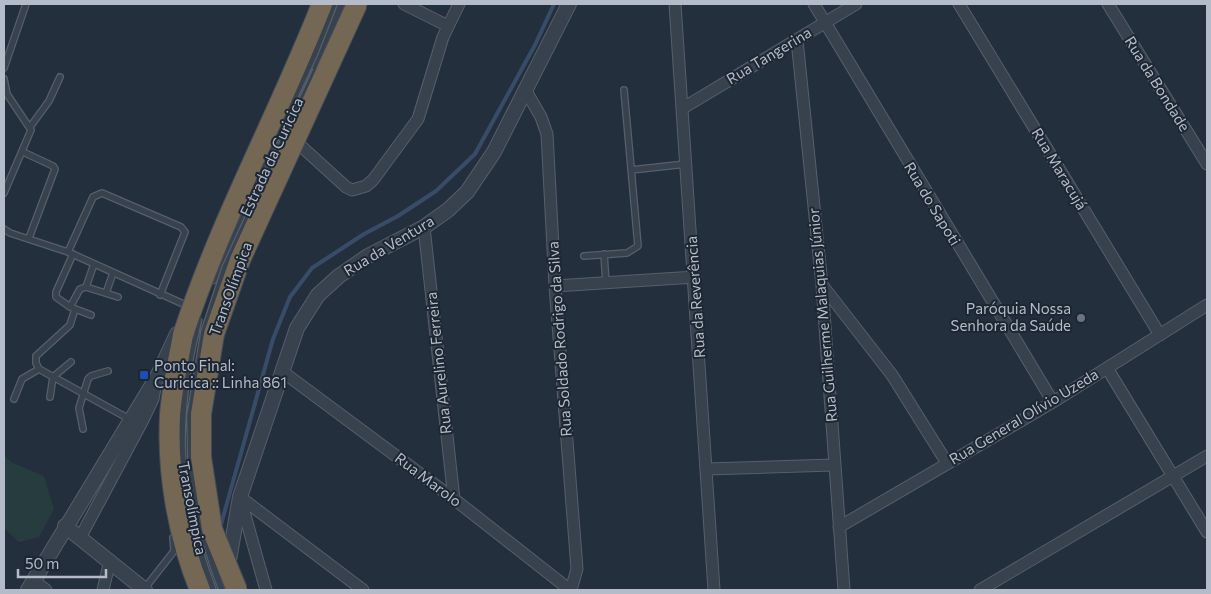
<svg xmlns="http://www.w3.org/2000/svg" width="1211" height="594" font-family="Commissioner,sans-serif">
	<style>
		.green { fill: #263c3f }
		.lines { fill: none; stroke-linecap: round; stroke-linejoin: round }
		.stream { stroke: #394c67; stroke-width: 4 }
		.service-casing { stroke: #565f6c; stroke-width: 8 }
		.minor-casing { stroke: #565f6c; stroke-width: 13 }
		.tertiary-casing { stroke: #565f6c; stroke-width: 16 }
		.motorway-casing { stroke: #434c59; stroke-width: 22 }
		.service { stroke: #38414e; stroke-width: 5.5 }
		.minor { stroke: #38414e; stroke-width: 11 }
		.tertiary { stroke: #38414e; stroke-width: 14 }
		.motorway { stroke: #746855; stroke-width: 20 }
		.service-bridge-casing { stroke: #565f6c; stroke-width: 8; stroke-linecap: butt }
		.motorway-bridge-casing { stroke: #434c59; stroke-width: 22; stroke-linecap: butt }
		.service-bridge { stroke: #38414e; stroke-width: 5.5 }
		.motorway-bridge { stroke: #746855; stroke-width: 20 }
		.worship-dot { fill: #6b7280; stroke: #1d2633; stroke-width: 2 }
		.transit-dot { fill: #1a4fb4; stroke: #1d2633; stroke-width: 2 }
		.labels { text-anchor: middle; stroke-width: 4; stroke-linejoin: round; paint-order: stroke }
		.street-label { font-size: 15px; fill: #b4bcc9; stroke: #1d2633 }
		.poi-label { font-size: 15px; fill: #b4bcc9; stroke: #1d2633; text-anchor: end }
	</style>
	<rect width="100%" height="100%" fill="#242f3e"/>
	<!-- green -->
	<path class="green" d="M4,455L11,462L44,476L54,509L39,537L19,542L4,528Z"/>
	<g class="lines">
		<!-- stream -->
		<path class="stream" d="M220,528L273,339L290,297L312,268L364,234L398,216L436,191L475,154L535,45L554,4"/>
		<defs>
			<path id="service" d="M4,68L26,4
				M4,79L7,94L31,130L4,193
				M30,127L49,101L60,77
				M23,152L53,166L55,169L29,238
				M631,170L686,164
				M4,229L10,233L68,252L190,307
				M68,252L93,197L102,193L181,227L185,232L160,295
				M73,254L56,292V297L70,307L91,315
				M604,254L606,283
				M584,256L627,253L638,246L624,90
				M86,287L94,264
				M106,293L113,273
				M70,307L80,289L86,287L118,297
				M75,309L70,325L36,356V363L39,369L131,420
				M196,331C173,427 178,497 213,590
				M50,397L53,377L71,362
				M14,399L22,379L39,369
				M83,429L79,408L88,379L91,376L108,371
				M191,459L190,416L204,332
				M145,588L174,551L173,538"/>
			<path id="minor" d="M404,4L448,26
				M675,4L714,590
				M814,4L1053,402
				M959,4L1160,335
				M1108,4L1207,164
				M797,40L822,285L844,590
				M526,91L541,117L547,134L555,286L577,569L571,590
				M683,108L856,4
				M291,137L346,187L352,190L366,186L373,180L418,119L443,37L459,4
				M424,227L454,499
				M822,285L892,375L947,463
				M555,286L695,277
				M1107,368L1207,532
				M283,372L454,499L570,590
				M707,469L833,465
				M240,497L363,590
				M241,501L266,590
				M839,527L1053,402L1207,305
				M81,536L143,420L153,399L156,382
				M34,581L46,590
				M103,590L110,560
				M980,590L1207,456"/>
			<path id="tertiary" d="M211,277L227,253L342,4
				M65,526L145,590
				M228,566L240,497L297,328L318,295L339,276L368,256L424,227L448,210L467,192L494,152L569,4
				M28,590L157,377L177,334"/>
			<path id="motorway" d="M183,335C178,362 172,388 170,415C167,473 178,536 200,590
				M201,457V414L214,334"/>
		</defs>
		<!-- service casing -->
		<use href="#service" class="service-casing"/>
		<!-- minor casing -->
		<use href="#minor" class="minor-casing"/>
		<!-- tertiary casing -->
		<use href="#tertiary" class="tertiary-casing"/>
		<!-- motorway casing -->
		<use href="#motorway" class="motorway-casing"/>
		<!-- service -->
		<use href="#service" class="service"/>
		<!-- minor -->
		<use href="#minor" class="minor"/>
		<!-- tertiary -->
		<use href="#tertiary" class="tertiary"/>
		<!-- motorway -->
		<use href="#motorway" class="motorway"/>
		<defs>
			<path id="service-bridge" d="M255,182L314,55L334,4
				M196,331L199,318
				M204,332L225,268L316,70
				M191,459C195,505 205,547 222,590"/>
			<path id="motorway-bridge" d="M214,334L240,260L357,4
				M183,335C220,221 278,116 322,4
				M201,457L212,529L237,590"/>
		</defs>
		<!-- service-bridge casing -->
		<use href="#service-bridge" class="service-bridge-casing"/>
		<!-- motorway-bridge casing -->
		<use href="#motorway-bridge" class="motorway-bridge-casing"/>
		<!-- service-bridge -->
		<use href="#service-bridge" class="service-bridge"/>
		<!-- motorway-bridge -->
		<use href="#motorway-bridge" class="motorway-bridge"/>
	</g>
	<!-- markers -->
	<circle class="worship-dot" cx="1081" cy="318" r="5"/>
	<rect class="transit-dot" x="139" y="370" width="10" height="10" rx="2.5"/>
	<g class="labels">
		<!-- street labels -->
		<g class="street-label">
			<text transform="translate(769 56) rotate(-31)" y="5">Rua Tangerina</text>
			<text transform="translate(1157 84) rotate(58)" y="5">Rua da Bondade</text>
			<text transform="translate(272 157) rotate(-65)" y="5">Estrada da Curicica</text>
			<text transform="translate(1059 169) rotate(59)" y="5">Rua Maracujá</text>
			<text transform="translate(932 204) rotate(59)" y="5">Rua do Sapoti</text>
			<text transform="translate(389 246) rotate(-31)" y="5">Rua da Ventura</text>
			<text transform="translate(231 289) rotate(-70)" y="5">TransOlímpica</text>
			<text transform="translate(696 297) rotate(-94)" y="5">Rua da Reverência</text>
			<text transform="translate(823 315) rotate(-95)" y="5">Rua Guilherme Malaquias Júnior</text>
			<text transform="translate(560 339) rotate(-94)" y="5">Rua Soldado Rodrigo da Silva</text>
			<text transform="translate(439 363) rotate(-96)" y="5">Rua Aurelino Ferreira</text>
			<text transform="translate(1024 417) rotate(-31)" y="5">Rua General Olívio Uzeda</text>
			<text transform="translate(428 480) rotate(37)" y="5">Rua Marolo</text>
			<text transform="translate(192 508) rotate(79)" y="5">Transolímpica</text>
		</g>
		<!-- poi labels -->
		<g class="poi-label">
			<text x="1071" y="314">Paróquia Nossa<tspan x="1071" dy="17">Senhora da Saúde</tspan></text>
			<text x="154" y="371" text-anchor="start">Ponto Final:<tspan x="154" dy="17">Curicica :: Linha 861</tspan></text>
		</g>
	</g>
	<!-- border -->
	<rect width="1211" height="594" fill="none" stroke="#b4bcc9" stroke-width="10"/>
	<!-- scale -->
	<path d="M18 569v8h88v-8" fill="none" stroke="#b4bcc9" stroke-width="2.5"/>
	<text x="25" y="569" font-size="15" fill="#b4bcc9" stroke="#1d2633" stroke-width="4" paint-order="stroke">50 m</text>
</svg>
